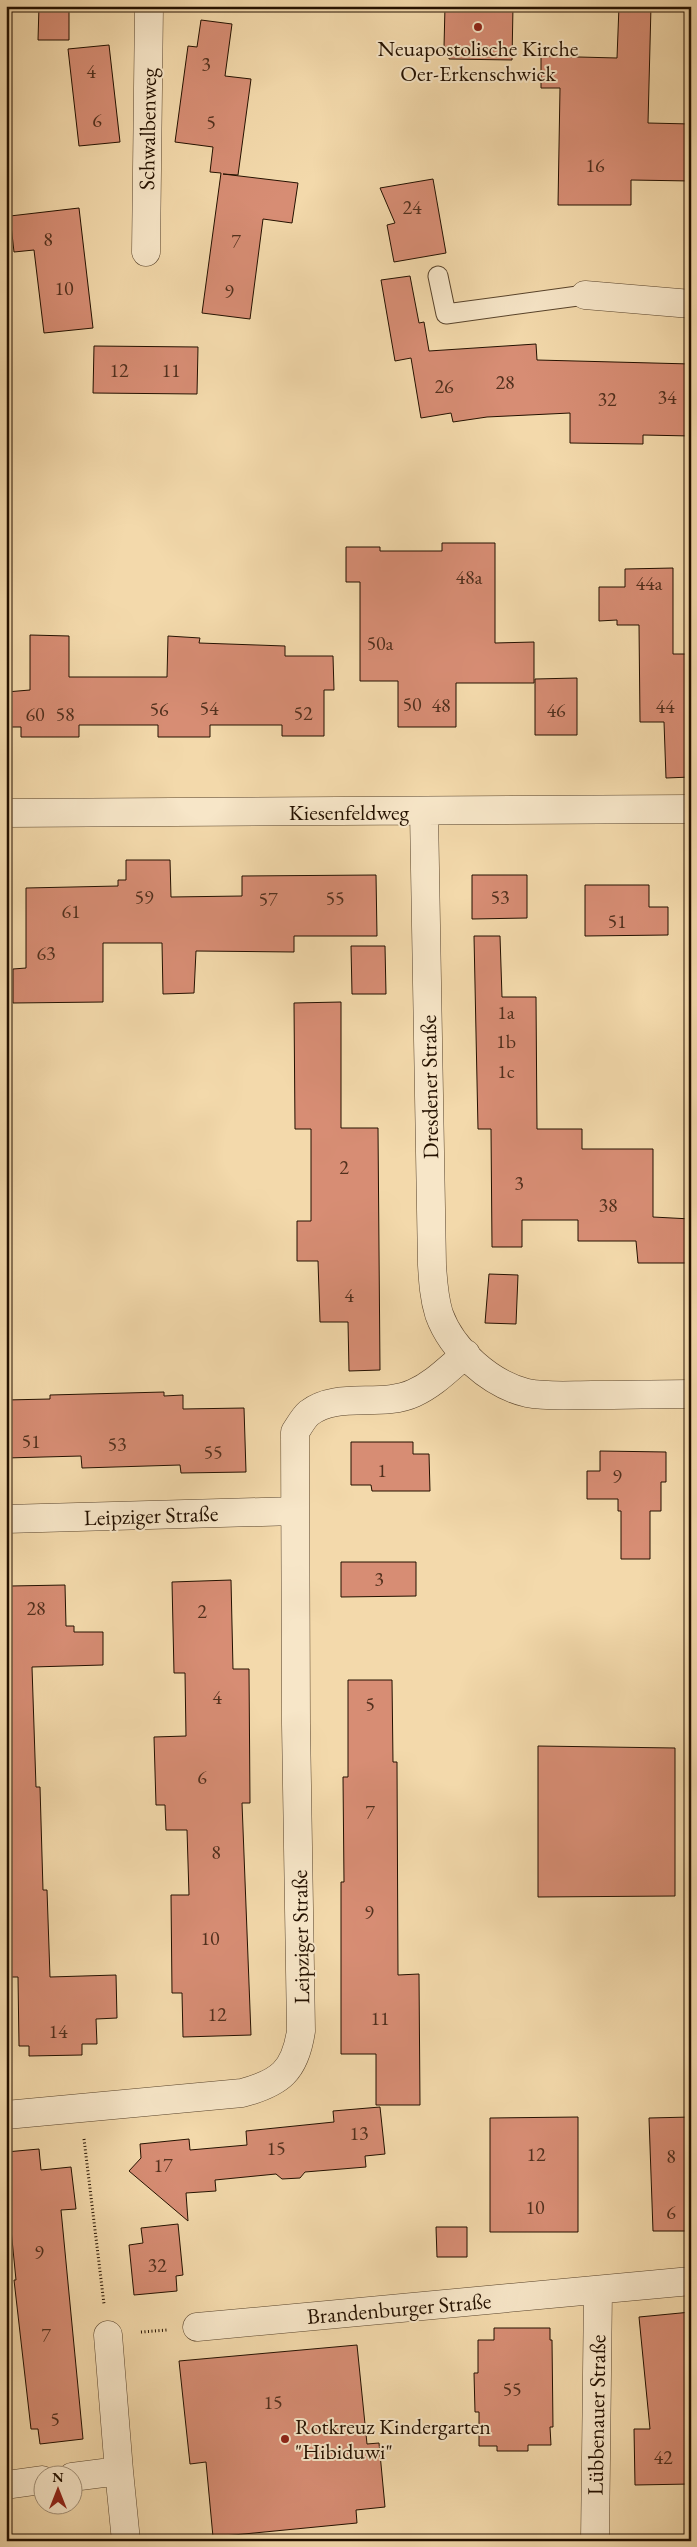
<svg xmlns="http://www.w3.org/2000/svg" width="697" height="2547" font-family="'EB Garamond',serif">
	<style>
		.building { fill: #d78d74; stroke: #241100 }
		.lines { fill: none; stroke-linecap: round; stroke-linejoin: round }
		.lane-casing { stroke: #58432b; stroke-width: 21 }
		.street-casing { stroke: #58432b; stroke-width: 29 }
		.path { stroke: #241100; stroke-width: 3; stroke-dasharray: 1 2.5; stroke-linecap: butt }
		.lane { stroke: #f7e6c8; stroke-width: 19 }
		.street { stroke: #f7e6c8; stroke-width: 28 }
		.poi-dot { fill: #8f2418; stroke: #f7e6c8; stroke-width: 2 }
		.labels { text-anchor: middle; stroke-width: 4; stroke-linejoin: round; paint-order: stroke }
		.number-label { font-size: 20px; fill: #51301d }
		.poi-label { font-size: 22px; fill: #241100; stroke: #f7e6c8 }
		.street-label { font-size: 22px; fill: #241100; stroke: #f7e6c8 }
	</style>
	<rect width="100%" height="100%" fill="#f3d9ab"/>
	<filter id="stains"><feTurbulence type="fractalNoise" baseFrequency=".004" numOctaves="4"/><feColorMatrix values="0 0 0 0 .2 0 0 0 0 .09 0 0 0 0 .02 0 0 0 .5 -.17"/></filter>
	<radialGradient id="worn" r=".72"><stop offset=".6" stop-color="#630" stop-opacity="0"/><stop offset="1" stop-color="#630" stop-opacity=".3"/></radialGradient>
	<!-- building -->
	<path class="building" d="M39,6H69V40H38Z
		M445,6H513L512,60L449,59V48L444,47Z
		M619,6H651L648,123L691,124V181L631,180V205H558L560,88H541V56L617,58Z
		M201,20L232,24L225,76L251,79L238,175L223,174L298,183L292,223L263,219L250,319L202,313L221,173L210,172L213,147L175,142L188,46L197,47Z
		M109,45L120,142L79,146L68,49Z
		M433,179L446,253L394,262L387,225L395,223L380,188Z
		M79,208L93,328L44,333L34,250L14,252L10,216Z
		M410,276L419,323L424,322L429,351L536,344L537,360L691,364V436L643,435V444L570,443V413L487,417L453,422L451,413L421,418L411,358L395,361L381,280Z
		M94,346L198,347L197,394L93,393Z
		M442,543H495V643L534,642V683H456V727H398V681H360V582H346V547H380V551H442Z
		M673,568V654H691V777L666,778L664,722H640L639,625H617V620L599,621V587H625V569Z
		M30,635L69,636V677H167L168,636L200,638L199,643L285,646V656H333L334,690H324V736H282V725H210V737H158V725H79V737H21V727H6V692L30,690Z
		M577,678V735H535V679Z
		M126,860H170L171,897L242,896V876L376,875L377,936H294V952L196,951L194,993L163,994L162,943H103V1002L13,1003V969L26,968V888L118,886V880H126Z
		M472,875H527V918L472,919Z
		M585,885H649V907H668V935L585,936Z
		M474,936H500L502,997H536L537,1129H582V1149H653V1217L691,1219V1263H638L636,1241H578V1220H522V1247H492L491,1129H478Z
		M351,946H385L386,994H352Z
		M341,1002V1128H378L380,1370L349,1371L348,1322H320L318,1261H297V1221H311V1129H295L294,1003Z
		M489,1274L518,1275L516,1324L485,1323Z
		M164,1392V1396L183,1395V1409L244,1408L246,1472L181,1473L180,1465L82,1468L81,1456L6,1458V1400L50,1399V1395Z
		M351,1442H413V1454H429L430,1491H372L371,1485H351Z
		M600,1451L666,1452V1482H661V1511H650V1559H621V1511H618V1499H587V1471H600Z
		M341,1562H416V1596L341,1597Z
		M231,1580L233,1669H249L250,1803H242L251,2035L183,2037L182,1993H172L171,1895H189L187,1830H166L165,1805H156L154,1737L186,1736L185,1673H174L172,1582Z
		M65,1585L66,1626H74V1632H103V1665L32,1667L36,1787H40L43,1890H47L50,1977L116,1975L117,2018L96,2019L97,2044H82V2055L29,2056V2046H19L18,1977H6V1590H11V1586Z
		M348,1680H392L393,1762H397L398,1975L419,1974L420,2105H376V2054H341V1882H344L343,1777H348Z
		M538,1746L675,1748V1896L538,1897Z
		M380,2107L385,2154L365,2156L366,2167L305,2172L300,2178L282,2179L276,2174L215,2180L216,2191L186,2193L188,2221L129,2171L141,2158L140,2144L189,2139L190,2150L247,2145L246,2131L334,2122L333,2111Z
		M578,2117V2232H490V2118Z
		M691,2117V2231H653L649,2118Z
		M39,2149L41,2170L71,2167L76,2209L61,2210L83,2439L40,2444L38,2429H31L14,2280H16L8,2199L6,2200V2152Z
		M178,2224L183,2275L176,2276L177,2291L134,2295L129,2245L143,2243L141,2228Z
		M436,2227H467V2257H437Z
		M691,2312V2484L635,2485L634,2429H650L639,2317Z
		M494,2328H550V2340H552L553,2427H550L551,2445H528V2451H497V2446H479V2412H475L474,2373H478V2340H494Z
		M357,2345L367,2444L379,2443L385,2507L356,2510L357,2523L213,2537L206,2462L190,2464L179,2361Z"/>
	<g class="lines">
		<defs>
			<path id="lane" d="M438,276L446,314L585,295"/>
			<path id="street" d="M146,252L149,6
				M585,295L691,304
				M424,812L432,1265C433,1282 434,1298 439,1314C452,1350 490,1384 527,1393C548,1397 570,1395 592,1395C625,1395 658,1394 691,1394
				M6,813L691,809
				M6,1519L295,1511
				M6,2115L242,2093C280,2083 295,2071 301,2031L296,1724L295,1432C299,1426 304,1417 309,1413C337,1391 382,1408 414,1393C434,1384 449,1368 466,1354
				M197,2327L691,2281
				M119,2471L126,2541
				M72,2477L119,2471L108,2335
				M6,2485L42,2480
				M595,2541L598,2290"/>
		</defs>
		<!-- lane casing -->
		<use href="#lane" class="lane-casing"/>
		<!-- street casing -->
		<use href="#street" class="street-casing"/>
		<!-- path -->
		<path class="path" d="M84,2139L104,2304
			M141,2332L167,2330"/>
		<!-- lane -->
		<use href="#lane" class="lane"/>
		<!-- street -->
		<use href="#street" class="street"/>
	</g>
	<!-- markers -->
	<g class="poi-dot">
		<circle cx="478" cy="27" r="5"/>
		<circle cx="285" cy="2439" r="5"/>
	</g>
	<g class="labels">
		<!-- number labels -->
		<g class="number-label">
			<text x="206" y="71">3</text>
			<text x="91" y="78">4</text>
			<text x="97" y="127">6</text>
			<text x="211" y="129">5</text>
			<text x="595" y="172">16</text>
			<text x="412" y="214">24</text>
			<text x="48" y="246">8</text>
			<text x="236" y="248">7</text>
			<text x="64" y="295">10</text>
			<text x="229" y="298">9</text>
			<text x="119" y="377">12</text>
			<text x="171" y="377">11</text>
			<text x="505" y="389">28</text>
			<text x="444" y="393">26</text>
			<text x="667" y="404">34</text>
			<text x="607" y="406">32</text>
			<text x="469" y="584">48a</text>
			<text x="649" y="590">44a</text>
			<text x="380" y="650">50a</text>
			<text x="412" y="711">50</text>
			<text x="441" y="712">48</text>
			<text x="665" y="713">44</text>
			<text x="209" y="715">54</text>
			<text x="159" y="716">56</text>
			<text x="556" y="717">46</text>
			<text x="303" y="720">52</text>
			<text x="35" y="721">60</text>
			<text x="65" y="721">58</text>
			<text x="144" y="904">59</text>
			<text x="500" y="904">53</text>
			<text x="335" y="905">55</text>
			<text x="268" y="906">57</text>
			<text x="71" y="918">61</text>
			<text x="617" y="928">51</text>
			<text x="46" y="960">63</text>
			<text x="506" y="1019">1a</text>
			<text x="506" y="1048">1b</text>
			<text x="506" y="1078">1c</text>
			<text x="344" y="1174">2</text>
			<text x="519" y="1190">3</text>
			<text x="608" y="1212">38</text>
			<text x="349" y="1302">4</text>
			<text x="31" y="1448">51</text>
			<text x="117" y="1451">53</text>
			<text x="213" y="1459">55</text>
			<text x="382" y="1477">1</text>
			<text x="617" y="1483">9</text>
			<text x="379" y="1586">3</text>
			<text x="36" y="1615">28</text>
			<text x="202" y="1618">2</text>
			<text x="217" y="1704">4</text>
			<text x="370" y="1711">5</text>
			<text x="202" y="1784">6</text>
			<text x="370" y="1819">7</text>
			<text x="216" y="1859">8</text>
			<text x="369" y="1919">9</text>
			<text x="210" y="1945">10</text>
			<text x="217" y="2021">12</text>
			<text x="380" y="2025">11</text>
			<text x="58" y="2038">14</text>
			<text x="359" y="2140">13</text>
			<text x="276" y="2155">15</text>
			<text x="536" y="2161">12</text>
			<text x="671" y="2163">8</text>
			<text x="163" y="2172">17</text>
			<text x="535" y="2214">10</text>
			<text x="671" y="2219">6</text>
			<text x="39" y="2259">9</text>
			<text x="157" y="2272">32</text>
			<text x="46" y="2342">7</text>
			<text x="512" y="2396">55</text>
			<text x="273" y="2409">15</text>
			<text x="55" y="2426">5</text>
			<text x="663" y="2464">42</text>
		</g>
		<!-- poi labels -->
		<g class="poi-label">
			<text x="478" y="56">Neuapostolische Kirche<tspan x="478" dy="25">Oer-Erkenschwick</tspan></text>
			<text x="295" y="2434" text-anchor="start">Rotkreuz Kindergarten<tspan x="295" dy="25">"Hibiduwi"</tspan></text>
		</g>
		<!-- street labels -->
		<g class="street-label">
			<text transform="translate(147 129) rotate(-89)" y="8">Schwalbenweg</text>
			<text x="349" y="820">Kiesenfeldweg</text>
			<text transform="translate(429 1087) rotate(-91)" y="8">Dresdener Straße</text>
			<text transform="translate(151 1515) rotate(-2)" y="8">Leipziger Straße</text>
			<text transform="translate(300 1937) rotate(-91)" y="8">Leipziger Straße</text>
			<text transform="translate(399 2308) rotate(-5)" y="8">Brandenburger Straße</text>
			<text transform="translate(596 2415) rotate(-89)" y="8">Lübbenauer Straße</text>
		</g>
	</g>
	<!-- margin -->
	<rect width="697" height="2547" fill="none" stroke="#f3d9ab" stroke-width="25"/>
	<rect x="8" y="8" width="682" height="2532" fill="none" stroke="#241100" stroke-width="2.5"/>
	<rect x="12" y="12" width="672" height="2522" fill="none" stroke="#241100"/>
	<!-- north arrow -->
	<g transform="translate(58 2490)"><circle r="24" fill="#f7e6c8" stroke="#a39178"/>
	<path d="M0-4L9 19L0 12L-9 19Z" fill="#8f2418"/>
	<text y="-8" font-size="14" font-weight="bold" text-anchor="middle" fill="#241100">N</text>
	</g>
	<rect width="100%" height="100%" filter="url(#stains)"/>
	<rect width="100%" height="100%" fill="url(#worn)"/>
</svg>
